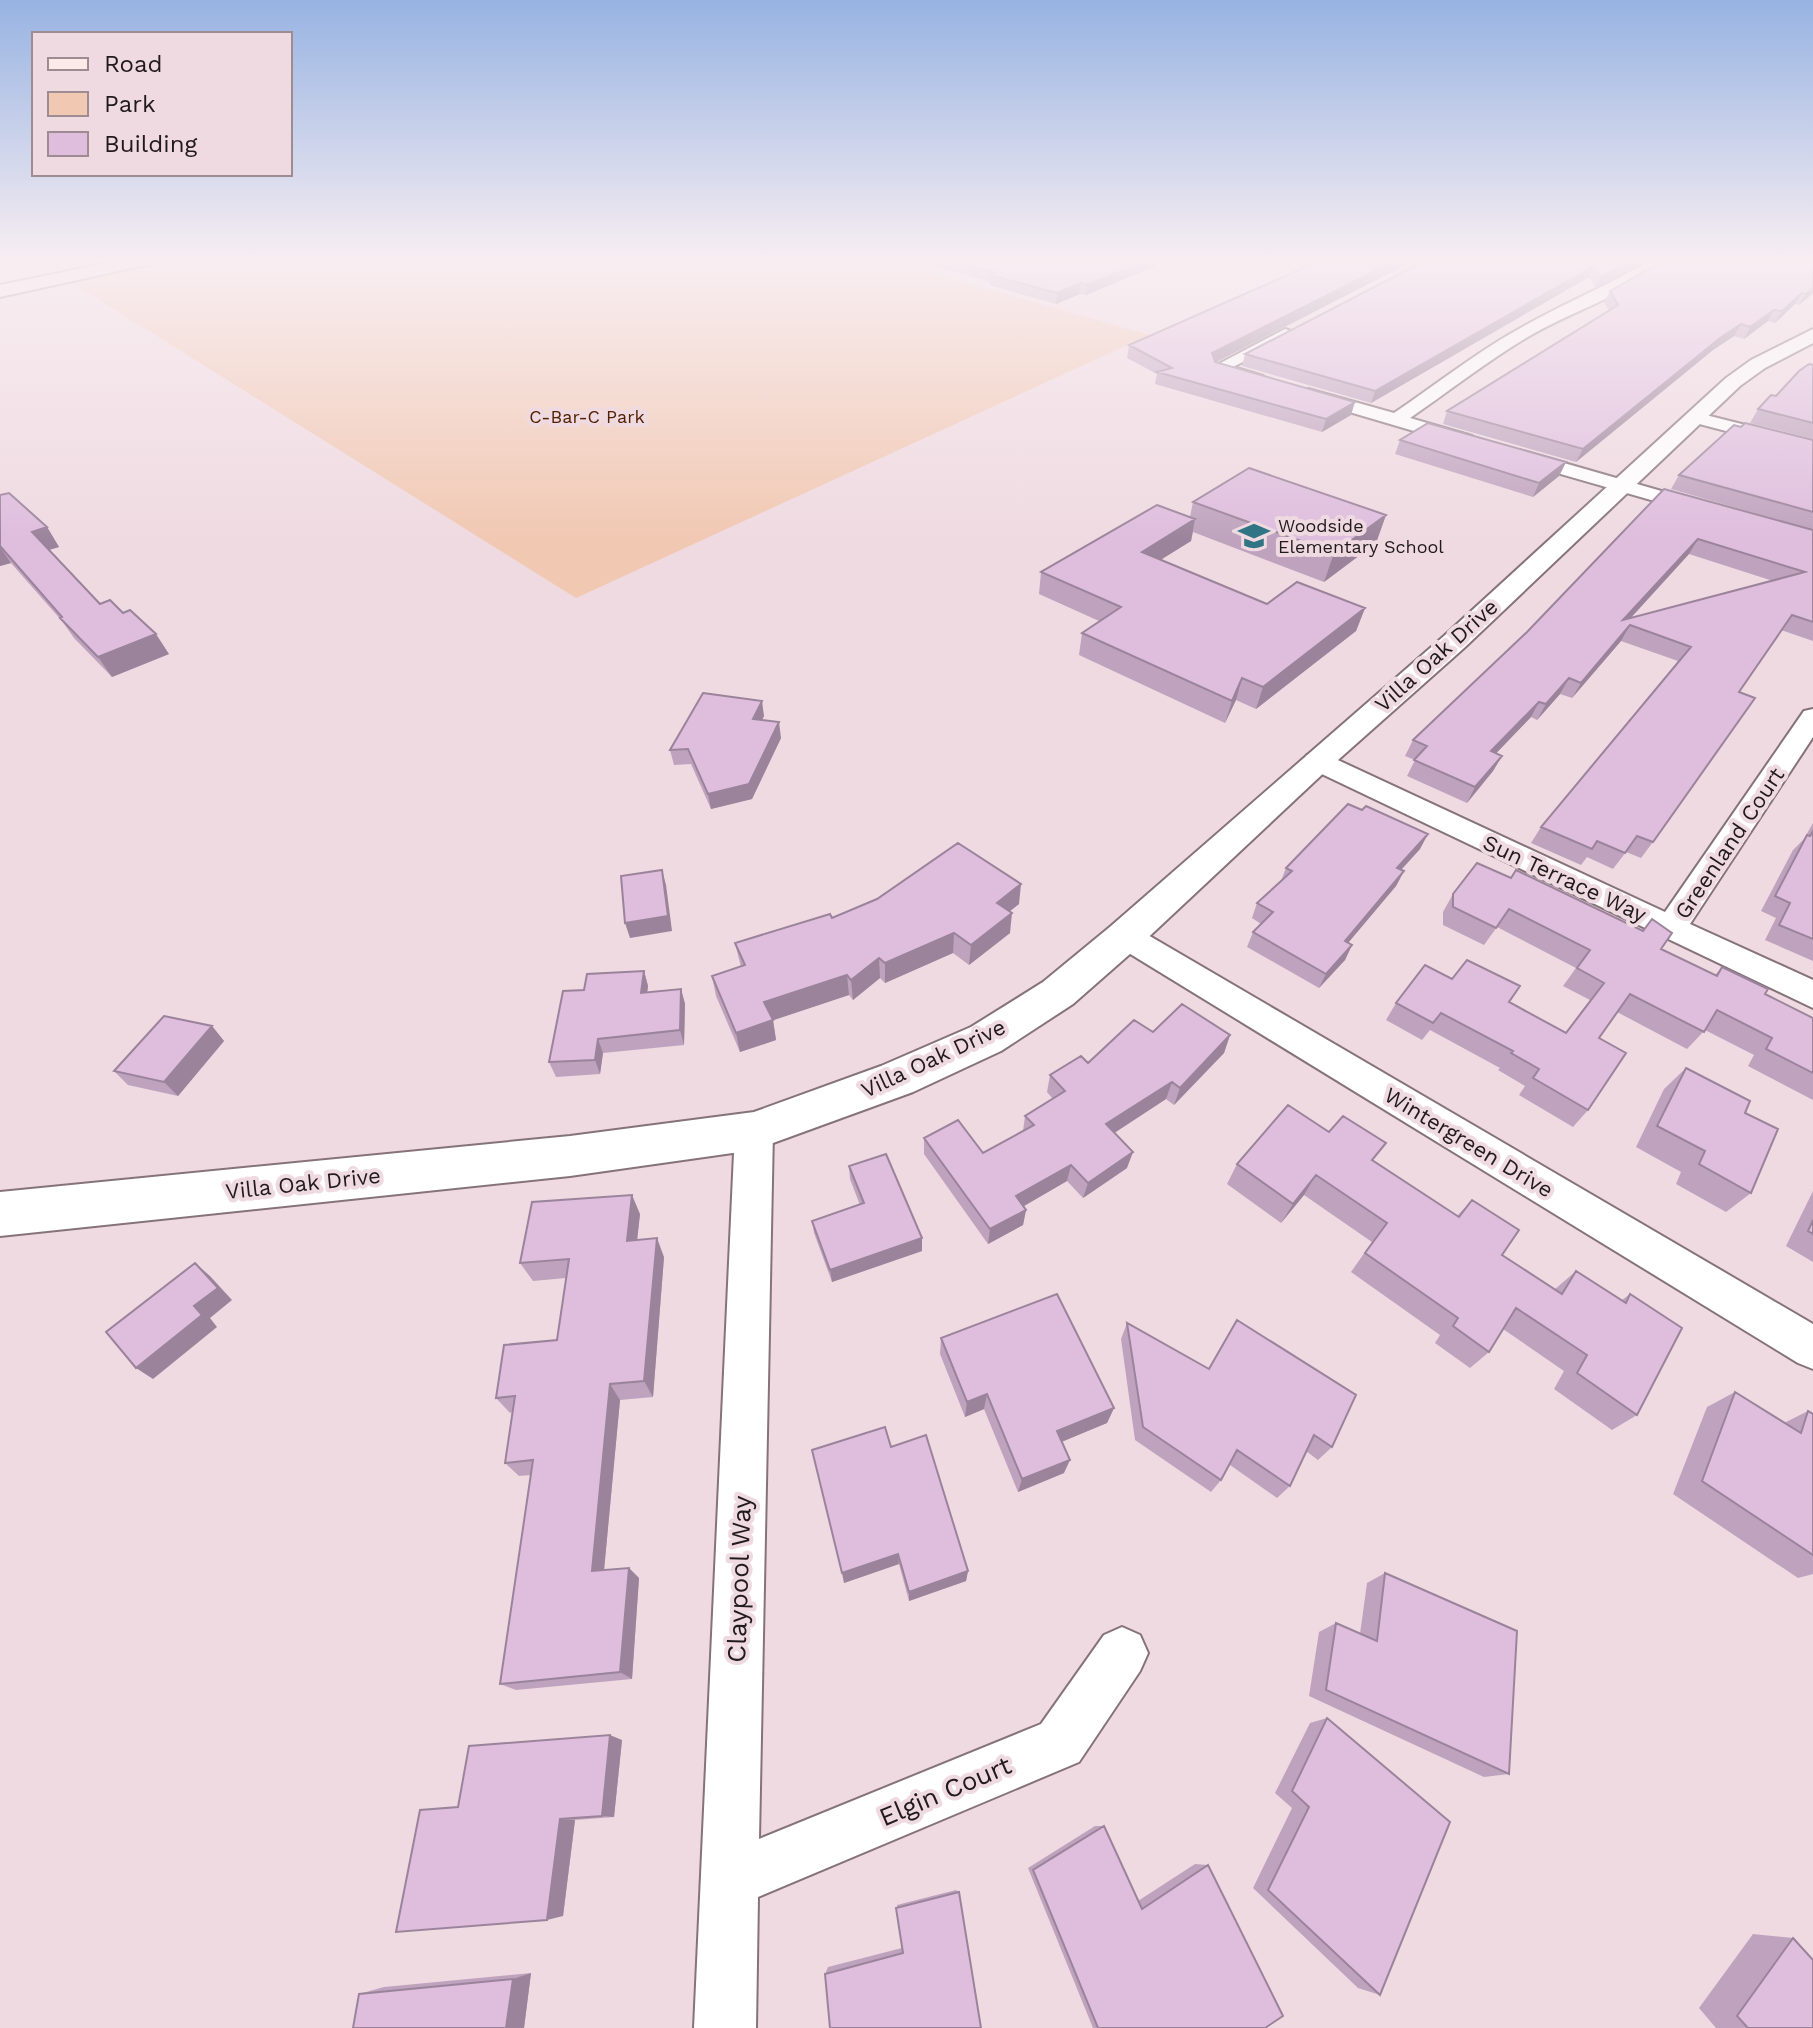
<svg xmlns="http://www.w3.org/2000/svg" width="1813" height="2028" font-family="'Work Sans',sans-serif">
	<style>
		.green { fill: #f1c8b2 }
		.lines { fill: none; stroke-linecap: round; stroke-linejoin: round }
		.minor-casing { stroke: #86737a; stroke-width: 4 }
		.tertiary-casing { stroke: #86737a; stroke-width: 4 }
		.secondary-casing { stroke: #86737a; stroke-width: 4 }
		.minor { fill: #fff; fill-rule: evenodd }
		.tertiary { fill: #fff; fill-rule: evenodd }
		.secondary { fill: #fceae9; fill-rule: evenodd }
		.wall { fill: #bfa3be; fill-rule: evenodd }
		.shaded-wall { fill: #9b849b }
		.building { fill: #debddd; stroke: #9b849b; stroke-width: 2; fill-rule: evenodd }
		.labels { text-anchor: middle; stroke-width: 8; stroke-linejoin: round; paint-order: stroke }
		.far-park-label { font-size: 18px; fill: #532100; stroke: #efdae1 }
		.far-poi-label { font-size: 18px; fill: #211a1d; stroke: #efdae1; text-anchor: start }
		.street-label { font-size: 22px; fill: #211a1d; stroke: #efdae1 }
		.near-street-label { font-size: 26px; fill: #211a1d; stroke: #efdae1 }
	</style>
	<rect width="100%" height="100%" fill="#efdae1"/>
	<!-- green -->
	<path class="green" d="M192,258H879L1149,335L576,598L72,283Z"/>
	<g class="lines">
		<defs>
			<path id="minor" d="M1654,258H1670C1636,292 1568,312 1526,338C1486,362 1448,392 1410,418L1472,436L1474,440L1472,444H1458L1302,398L1299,394L1308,389L1394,413C1434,386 1474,354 1517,330C1562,304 1610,285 1654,258Z
				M1285,329L1291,331V337L1233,367L1263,376L1265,380L1263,384H1251L1211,368Z
				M1694,412L1813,442V454L1688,421L1685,417Z
				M1519,450L1710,505L1713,509L1703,515L1512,460L1510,456Z
				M1813,709V737L1690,924L1813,980V1008L1307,767L1303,761L1307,755L1317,753L1327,755L1665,912L1804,711Z
				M1125,924L1136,928L1813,1324V1369L1798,1363L1114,944L1109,936L1114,928Z
				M754,1115L767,1120L773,1131L759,1839L1041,1724L1104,1635L1122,1627L1140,1635L1148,1653L1140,1671L1079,1762L758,1897L756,2028H694L735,1131L741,1120Z"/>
			<path id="tertiary" d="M1813,329V343L1765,368L1740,386L1464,648L1329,768L1139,946L1073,1004L1001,1051L913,1092L754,1150L570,1176L0,1236V1192L570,1136L754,1112L881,1066L971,1027L1043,982L1111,926L1444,636L1726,378L1751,360Z"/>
			<path id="secondary" d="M132,258H164L155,263L0,297V285Z"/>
		</defs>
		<!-- minor casing -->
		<use href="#minor" class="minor-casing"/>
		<!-- tertiary casing -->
		<use href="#tertiary" class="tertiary-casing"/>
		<!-- secondary casing -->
		<use href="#secondary" class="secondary-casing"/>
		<!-- minor -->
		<use href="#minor" class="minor"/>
		<!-- tertiary -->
		<use href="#tertiary" class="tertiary"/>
		<!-- secondary -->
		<use href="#secondary" class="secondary"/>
	</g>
	<!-- wall -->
	<path class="wall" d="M909,258H1157L1155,266L1086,295L1080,294L1056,304L989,285V282Z
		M1419,258L1215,363L1351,415L1322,432L1155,384L1157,374L1127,358L1129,345Z
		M1430,258H1649L1596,288L1589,277L1371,403L1242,366L1245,354Z
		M1665,260L1813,293L1799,305L1795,304L1775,323L1768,321L1744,339L1734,336L1713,350L1576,462L1443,424L1447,411L1609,311L1604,302L1610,291Z
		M1813,365V439L1750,423L1758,409Z
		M1400,440L1566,462L1559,476L1533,497L1395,454Z
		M1813,440V530L1671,489L1679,475Z
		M1664,489L1813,530V641L1781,630L1739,692L1653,842L1641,858L1626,852L1613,869L1587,857L1581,865L1531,843L1541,827L1678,661L1621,641L1572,698L1560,694L1537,720L1531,717L1496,753L1502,756L1493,771L1467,803L1407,776L1415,760L1405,756L1413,740L1527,632ZM1689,554L1773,581L1630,619Z
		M0,495L47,527L59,547L49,550L100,604L169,654L112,677L74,638L62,621L11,563L0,566Z
		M1193,502L1386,515L1376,543L1324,582L1193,532L1191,541L1160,560L1267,604L1365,608L1356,631L1256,709L1236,700L1225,723L1079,655L1082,633L1099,621L1039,594L1041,572L1190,517Z
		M764,716L762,720L781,738L752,799L711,809L691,764L674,765L670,750Z
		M1813,823V961L1765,940L1776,918L1761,911L1793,850L1804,839Z
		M1420,849L1401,870L1404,871L1396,886L1348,943L1352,945L1345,960L1319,988L1247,947L1253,932L1261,924L1252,918L1257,903L1281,881L1286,868Z
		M1453,894L1661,949L1715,975L1722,967L1765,994L1813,1018V1100L1748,1066L1754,1055L1705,1030L1687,1049L1617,1012L1599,1038L1588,1110L1573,1127L1519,1095L1525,1086L1498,1070L1500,1068L1430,1030L1422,1040L1386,1020L1396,1003L1452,979L1509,1002L1565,1033L1590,1000L1563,986L1576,968L1497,927L1484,945L1443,925V912Z
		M1019,904L1010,911V933L969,965L953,953L885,983L880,978L853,1000L849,995L773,1020L776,1040L740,1052L716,996L712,976L741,967L735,943L832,918Z
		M644,971L648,986L647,993L681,989L685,1004L684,1045L603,1053L600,1074L556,1077L549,1062L584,990Z
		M212,1026L224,1041L178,1096L128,1085L114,1071Z
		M1153,1032L1230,1035L1224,1053L1174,1105L1166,1099L1114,1133L1127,1168L1083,1198L1067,1181L1023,1206L1026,1210L1023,1225L988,1244L924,1154V1138L983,1153L1023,1131L1025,1116L1053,1099L1047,1092L1050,1075L1088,1063Z
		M1686,1068L1745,1113L1751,1193L1726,1212L1676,1184L1681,1172L1636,1147L1664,1089Z
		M1373,1161L1457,1216L1472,1200L1502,1255L1554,1290L1576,1271L1622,1300L1630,1294L1637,1415L1612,1430L1554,1389L1564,1371L1503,1329L1489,1352L1470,1368L1435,1343L1440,1335L1351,1272L1372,1242L1304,1195L1281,1223L1227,1184L1237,1164Z
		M849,1166L922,1238V1251L832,1282L814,1233L812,1221L860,1205L850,1179Z
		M1813,1191V1262L1786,1246Z
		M640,1214L637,1240L664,1257L653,1397L620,1400L604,1570L629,1568L639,1578L632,1679L516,1690L500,1684L531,1475L519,1476L505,1463L512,1412L510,1413L496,1398L557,1340L566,1278L533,1281L520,1263Z
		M1237,1320L1332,1447L1318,1460L1306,1451L1290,1486L1277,1498L1230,1465L1221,1480L1211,1492L1135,1440L1121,1339L1127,1323L1208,1369Z
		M941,1338L1114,1408L1107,1423L1062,1441L1064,1473L1018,1492L984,1409L965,1417L940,1354Z
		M1735,1392L1784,1423L1808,1411L1813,1414V1574L1798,1578L1673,1494L1707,1407Z
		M891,1447L968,1571L966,1581L909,1601L899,1564L844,1583Z
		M1385,1573L1509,1774L1484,1777L1309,1696L1319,1632L1336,1623L1360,1634L1367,1583Z
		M1327,1718L1380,1995L1358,1988L1253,1888L1292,1808L1275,1793L1310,1723Z
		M622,1740L614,1817L575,1820L563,1916L458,1807Z
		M1095,1826H1104L1138,1901L1195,1864L1208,1865L1265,2028H1093L1028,1868Z
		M956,1890L959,1892L981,2028L825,1974L828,1967L902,1948L897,1905Z
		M1753,1934L1793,1938L1813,2028H1716L1699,2008Z
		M531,1973L524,2028H353L359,1994L384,1987Z"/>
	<!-- shaded-wall -->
	<path class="shaded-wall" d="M1153,258H1157L1155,266L1086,295L1087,285Z
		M1401,258H1419L1210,365L1212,353Z
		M1635,258H1649L1596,288L1601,277Z
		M1594,266L1589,277L1371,403L1375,391Z
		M1081,283L1080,294L1056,304L1057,293Z
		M1813,287V293L1799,305L1806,294Z
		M1802,293L1795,304L1775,323L1782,311Z
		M1774,310L1768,321L1744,339L1750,327Z
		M1741,324L1734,336L1713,350L1576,462L1583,449L1720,338Z
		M1355,402L1351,415L1322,432L1326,419Z
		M1566,462L1559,476L1533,497L1539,483Z
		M1386,515L1376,543L1324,582L1334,553Z
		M1195,519L1191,541L1138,574L1142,552Z
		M47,527L59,547L45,551L32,532Z
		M1698,539L1689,554L1614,636L1623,620Z
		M0,547L11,563L0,566Z
		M1365,608L1356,631L1256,709L1263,687Z
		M1630,625L1621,641L1572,698L1581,683Z
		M156,634L169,654L112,677L98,657Z
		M1242,678L1236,700L1225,723L1232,701Z
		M1569,678L1560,694L1537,720L1546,704Z
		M762,701L764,716L755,734L753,719Z
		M1539,702L1531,717L1483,767L1491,751Z
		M779,722L781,738L752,799L711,809L708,794Z
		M1502,756L1493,771L1467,803L1475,787Z
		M1428,834L1420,849L1389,883L1397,868Z
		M662,870L666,885L672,931L630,938L625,923Z
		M1404,871L1396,886L1337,956L1345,941Z
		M1021,884L1019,904L995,923L997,903Z
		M1012,913L1010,933L969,965L971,945Z
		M954,933L953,953L885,983V963Z
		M1352,945L1345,960L1319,988L1326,974Z
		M879,958L880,978L853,1000L851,980Z
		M644,971L648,986L645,1008L641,993Z
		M847,975L849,995L768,1022L764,1002Z
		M681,989L685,1004L684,1045L680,1030Z
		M773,1020L776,1040L740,1052L736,1033Z
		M212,1026L224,1041L178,1096L164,1082Z
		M1230,1035L1224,1053L1174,1105L1180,1088Z
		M598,1039L603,1053L600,1074L595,1060Z
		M1172,1082L1166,1099L1102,1141L1106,1124Z
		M1133,1152L1127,1168L1083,1198L1088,1183Z
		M1071,1165L1067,1181L1014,1212L1016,1196Z
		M1316,1175L1304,1195L1281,1223L1293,1204Z
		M632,1195L640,1214L635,1259L627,1241Z
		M1026,1210L1023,1225L988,1244L990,1229Z
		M657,1238L664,1257L653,1397L644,1381Z
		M922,1238V1251L832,1282L830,1270Z
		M195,1263L210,1276L232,1300L210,1318L217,1327L153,1379L136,1368L194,1306Z
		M610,1384L620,1400L603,1581L592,1571Z
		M987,1394L984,1409L965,1417L967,1402Z
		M1114,1408L1107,1423L1052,1446L1057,1431Z
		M1070,1460L1064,1473L1018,1492L1022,1479Z
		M898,1554L899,1564L844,1583L842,1573Z
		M629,1568L639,1578L632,1679L620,1672Z
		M968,1571L966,1581L909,1601V1592Z
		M610,1735L622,1740L614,1817L602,1816Z
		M560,1819L575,1820L563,1916L547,1920Z
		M531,1973L524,2028H506L513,1979Z"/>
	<!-- building -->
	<path class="building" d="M944,258H1153L1087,285L1081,283L1057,293L990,275L995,273Z
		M1326,258H1401L1212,353L1215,362L1355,402L1326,419L1157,372L1172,368L1129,345Z
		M1430,258H1635L1601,277L1594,266L1375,391L1245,354Z
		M1668,258H1813V287L1806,294L1802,293L1782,311L1774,310L1750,327L1741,324L1720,338L1583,449L1447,411L1618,305L1610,291Z
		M1809,364L1813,365V423L1758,409L1771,395L1776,396L1799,371Z
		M1428,423L1566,462L1539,483L1400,440Z
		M1745,423L1813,440V512L1679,475L1734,425L1741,427Z
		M1249,468L1386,515L1334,553L1193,502Z
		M1664,489L1813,530V622L1792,615L1739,692L1755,698L1653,842L1637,836L1625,853L1597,841L1592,849L1541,827L1691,647L1630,625L1581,683L1569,678L1546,704L1539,702L1491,751L1502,756L1475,787L1414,760L1427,746L1413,740L1527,632ZM1698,539L1805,572L1623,620Z
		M9,493L47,527L32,532L100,604L110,600L123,613L130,610L156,634L98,657L60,618L62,617L0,546V495Z
		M1157,505L1195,519L1142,552L1267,604L1297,582L1365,608L1263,687L1242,678L1232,701L1082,633L1121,607L1041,572Z
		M703,693L762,701L753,719L779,722L749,784L708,794L688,749L670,750Z
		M1348,804L1362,810L1366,806L1428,834L1397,868L1404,871L1345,941L1352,945L1326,974L1253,932L1273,912L1257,903L1292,871L1286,868Z
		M1813,831V939L1779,925L1790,903L1775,896L1807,835L1810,836Z
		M958,843L1021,884L997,903L1012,913L971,945L954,933L885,963L879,958L851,980L847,975L764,1002L773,1020L736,1033L712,976L745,965L735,943L830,914L832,918L877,899Z
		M1477,863L1511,878L1516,870L1643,931L1652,919L1672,933L1661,949L1717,976L1722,967L1768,989L1765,994L1813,1018V1073L1766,1049L1772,1038L1717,1010L1704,1032L1630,994L1599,1038L1626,1053L1588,1110L1533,1078L1539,1069L1511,1053L1513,1051L1441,1013L1433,1023L1396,1003L1425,965L1452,979L1467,960L1520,986L1509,1002L1566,1033L1604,983L1577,968L1590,950L1509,909L1496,928L1453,907V894Z
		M662,870L668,916L625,923L621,876Z
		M644,971L641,993L681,989L680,1030L598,1039L595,1060L549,1062L563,991L584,990L587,974Z
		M1182,1004L1230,1035L1180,1088L1172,1082L1106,1124L1133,1152L1088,1183L1071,1165L1016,1196L1026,1210L990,1229L924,1138L958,1120L983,1153L1034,1125L1025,1116L1065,1091L1050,1075L1081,1056L1088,1063L1134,1020L1153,1032Z
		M164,1016L212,1026L164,1082L114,1071Z
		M1686,1068L1750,1101L1745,1113L1778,1129L1751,1193L1699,1164L1705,1151L1657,1126Z
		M1288,1105L1329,1132L1343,1116L1386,1143L1372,1160L1459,1217L1472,1200L1519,1230L1502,1255L1562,1294L1576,1271L1626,1303L1630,1294L1682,1328L1637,1415L1577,1373L1587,1355L1516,1308L1489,1352L1453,1326L1458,1318L1365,1253L1387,1223L1316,1175L1293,1204L1237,1164Z
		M886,1154L922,1238L830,1270L812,1221L864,1203L849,1166Z
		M632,1195L627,1241L657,1238L644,1381L610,1384L592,1571L629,1568L620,1672L500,1684L533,1460L505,1463L515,1396L496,1398L504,1345L557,1340L569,1259L520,1263L532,1202Z
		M1813,1220V1234L1808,1231Z
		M195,1263L218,1288L194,1306L202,1315L136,1368L106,1332Z
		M1057,1294L1114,1408L1057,1431L1070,1460L1022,1479L987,1394L967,1402L941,1338Z
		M1237,1320L1356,1395L1332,1447L1314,1435L1290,1486L1237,1450L1221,1480L1143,1427L1127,1323L1209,1369Z
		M1735,1392L1801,1433L1808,1411L1813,1414V1555L1702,1481Z
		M885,1427L891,1447L926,1435L968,1571L909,1592L898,1554L842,1573L812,1450Z
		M1385,1573L1517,1631L1509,1774L1326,1690L1336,1623L1377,1641Z
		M1327,1718L1450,1822L1380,1995L1268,1890L1309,1807L1292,1791Z
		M610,1735L602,1816L560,1819L547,1920L396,1932L420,1810L458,1807L469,1746Z
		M1104,1826L1142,1909L1208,1865L1283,2016L1265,2028H1098L1033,1870Z
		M959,1892L981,2028H830L825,1974L903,1953L896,1908Z
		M1793,1938L1813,1960V2028H1748L1737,2016Z
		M513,1979L506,2028H353L359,1994Z"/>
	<!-- sky -->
	<linearGradient id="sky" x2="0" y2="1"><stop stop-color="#97b3e2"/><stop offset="0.48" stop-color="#f8eef2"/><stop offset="1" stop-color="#f8eef2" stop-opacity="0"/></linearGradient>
	<rect width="1813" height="541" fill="url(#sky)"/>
	<!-- icons -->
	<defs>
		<symbol id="school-bare" viewBox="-9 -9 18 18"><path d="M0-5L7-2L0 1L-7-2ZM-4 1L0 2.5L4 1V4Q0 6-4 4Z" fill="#317585" stroke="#efdae1" stroke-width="2.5" paint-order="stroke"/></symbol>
	</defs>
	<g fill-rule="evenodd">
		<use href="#school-bare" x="1232" y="514" width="44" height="44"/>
	</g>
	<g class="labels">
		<!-- far-park labels -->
		<g class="far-park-label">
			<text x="587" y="423">C-Bar-C Park</text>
		</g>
		<!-- far-poi labels -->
		<g class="far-poi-label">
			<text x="1278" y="532">Woodside<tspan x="1278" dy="21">Elementary School</tspan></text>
		</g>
		<!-- street labels -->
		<g class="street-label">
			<text transform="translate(1436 655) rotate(-42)" y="8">Villa Oak Drive</text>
			<text transform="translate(1729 843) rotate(-56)" y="8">Greenland Court</text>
			<text transform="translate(1565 878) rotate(25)" y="8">Sun Terrace Way</text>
			<text transform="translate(933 1058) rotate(-25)" y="8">Villa Oak Drive</text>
			<text transform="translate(1469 1142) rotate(31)" y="8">Wintergreen Drive</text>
			<text transform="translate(303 1183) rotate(-6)" y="8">Villa Oak Drive</text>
		</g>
		<!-- near-street labels -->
		<g class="near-street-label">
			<text transform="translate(739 1579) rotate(-88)" y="9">Claypool Way</text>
			<text transform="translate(945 1791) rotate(-23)" y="9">Elgin Court</text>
		</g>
	</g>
	<!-- legend -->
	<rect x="32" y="32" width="260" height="144" fill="#efdae1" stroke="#9d8d93" stroke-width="2"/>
	<rect x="48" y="58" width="40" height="12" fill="#fceae9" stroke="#9d8d93" stroke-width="2"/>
	<text x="104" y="72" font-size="24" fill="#211a1d">Road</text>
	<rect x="48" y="92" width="40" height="24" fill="#f1c8b2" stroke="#9d8d93" stroke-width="2"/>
	<text x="104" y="112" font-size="24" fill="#211a1d">Park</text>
	<rect x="48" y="132" width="40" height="24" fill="#debddd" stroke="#9d8d93" stroke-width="2"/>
	<text x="104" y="152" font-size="24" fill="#211a1d">Building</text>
</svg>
